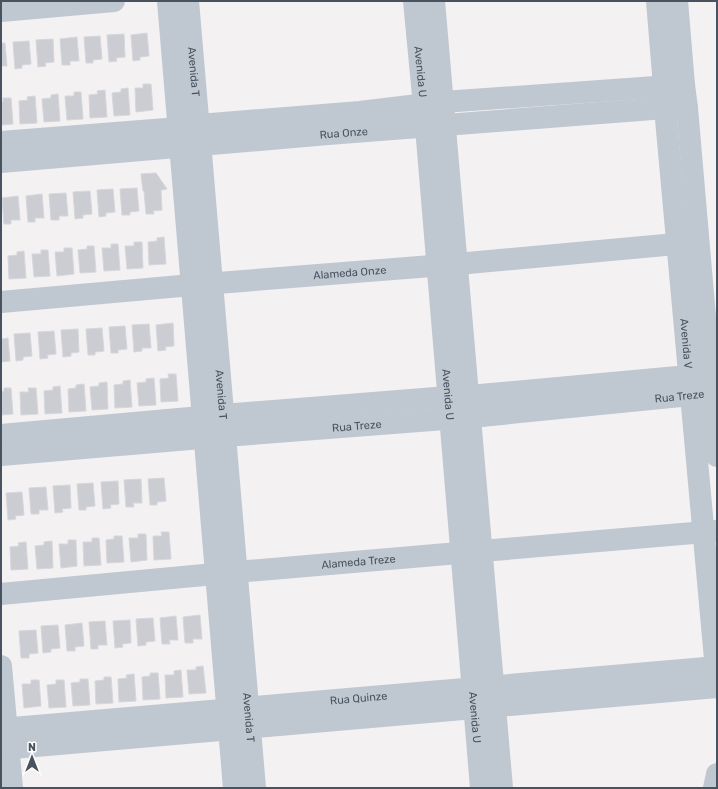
<svg xmlns="http://www.w3.org/2000/svg" width="718" height="789" font-family="Rubik,sans-serif">
	<style>
		.building { fill: #cbcdd3; stroke: #d5d7dc }
		.lines { fill: none; stroke-linecap: round; stroke-linejoin: round }
		.minor { stroke: #bfc7d0; stroke-width: 22 }
		.labels { text-anchor: middle; stroke-width: 3; stroke-linejoin: round; paint-order: stroke }
		.street-label { font-size: 11px; fill: #48535f; stroke: #fff }
	</style>
	<rect width="100%" height="100%" fill="#f3f1f1"/>
	<!-- building -->
	<path class="building" d="M147,33L149,56L140,57V60L133,61L131,35Z
		M124,34L125,57L116,58L117,61L109,62L107,35Z
		M100,36L102,59L93,60V63H86L84,37Z
		M77,37L79,61H70V65H62L60,39Z
		M53,39L54,62L45,63L46,66L38,67L36,40Z
		M29,41L31,64L22,65V68L15,69L13,42Z
		M1,43H5L7,66H1Z
		M143,84H151L153,110L136,112L135,88H143Z
		M128,88L130,115L114,116L112,93L121,92V89Z
		M105,90L107,117L90,118L89,95L98,94L97,91Z
		M74,92H81L83,119L67,120L65,96H74Z
		M58,94L60,121L44,122L42,99L51,98V95Z
		M35,96L37,123L20,124L19,101L28,100L27,97Z
		M3,98H11L13,124L1,125V102H3Z
		M156,173L167,189L161,190L162,210L153,211L154,214H146L144,191H143L141,174Z
		M137,188L139,211L130,212V215H122L120,189Z
		M113,189L115,212L106,213V216L99,217L97,190Z
		M90,191L92,214L83,215V218L75,219L73,192Z
		M66,193L68,216H59V220H51L49,194Z
		M42,194L44,218H35V222H28L26,196Z
		M18,196L20,220H11V224H4L2,198Z
		M164,237L166,264L149,265L148,242L157,241V238Z
		M134,242H142L143,268L127,269L125,246H134Z
		M111,244H118L120,270L104,271L102,248H111Z
		M87,246H94L96,272L80,273L78,250L87,249Z
		M64,248H72L74,274L57,276L55,252H64Z
		M41,250H48L50,276L34,277L32,254H41Z
		M24,251L26,278L9,279L8,256L17,255V252Z
		M173,323L174,346L165,347L166,350L158,351L156,325Z
		M149,324L151,348H142V351L134,352L132,325Z
		M125,326L127,349L118,350V353H111L109,327Z
		M102,328L104,351L95,352V355H88L86,329Z
		M78,329L79,352L71,353V356L63,357L61,330Z
		M54,331L56,354L47,355L48,358L40,359L38,332Z
		M30,333L32,356L23,357V360L16,361L14,334Z
		M8,338L10,361L1,362V365V339Z
		M168,374H176L178,401L161,402L160,379L169,378Z
		M154,378L156,405L139,406L137,383L146,382V379Z
		M130,380L132,407L115,408L114,385L123,384V381Z
		M107,382L108,409L92,410L90,387L99,386V383Z
		M84,384L86,411L69,412L68,389L76,388V385Z
		M60,386L62,413L45,414L44,391L53,390V387Z
		M4,388H11L13,414L1,415V392L4,391Z
		M28,388H36L38,414L21,415L20,392H29Z
		M164,478L166,501L157,502V505H150L148,479Z
		M141,479L142,503H133L134,507H126L124,480Z
		M118,481L119,504L110,505L111,508L103,509L101,482Z
		M93,483L95,506L86,507V510H79L77,484Z
		M70,485L71,508L62,509L63,512L55,513L53,486Z
		M46,487L48,510H39V514H31L29,488Z
		M22,492L24,515L15,516L16,519L8,520L6,493Z
		M161,532H169L171,559L154,560L153,536H162Z
		M138,534H146L147,560L131,562L129,538H138Z
		M114,536H122L124,562L107,563L106,540L114,539Z
		M92,538H99L101,565L84,566L83,542H92Z
		M68,540H76L77,566L61,568L59,544H68Z
		M52,541L53,568L37,569L35,546L44,545V542Z
		M26,542L28,569L11,570L10,547L19,546L18,543Z
		M200,615L202,639H193V643H185L183,617Z
		M176,616L178,640H169L170,644H162L160,618Z
		M153,618L155,641L146,642V645L138,646L136,619Z
		M130,620L131,643L122,644L123,647L115,648L113,621Z
		M105,621L107,645H98V649H91L89,622Z
		M82,623L84,646L75,647V651H67L65,625Z
		M58,625L60,648L51,649V652L43,653L41,626Z
		M36,630L38,653L29,654V658H21L19,631Z
		M203,666L206,693L189,694L187,670H196V667Z
		M181,670L183,697L166,698L165,675H174V671Z
		M150,673H158L160,699L143,700L142,677L150,676Z
		M134,674L136,701L119,702L118,679L127,678L126,675Z
		M104,677H111L113,703L96,704L95,681L104,680Z
		M80,679H88L90,705L73,706L71,683L80,682Z
		M31,680H39L41,706L24,708L22,684H31Z
		M56,680H64L66,707L49,708L47,685L56,684Z"/>
	<g class="lines">
		<!-- minor -->
		<g class="minor">
			<path d="M168,1L234,788"/>
			<path id="s1" d="M188,1L255,788"/>
			<path id="s2" d="M414,1L426,127L481,788"/>
			<path d="M434,1L502,788"/>
			<path id="s3" d="M657,1L664,86L665,108L717,681"/>
			<path d="M677,1L684,85L687,108L717,456"/>
			<path d="M1,11L114,1"/>
			<path d="M1,142L179,128L199,125L360,112L443,102L684,85"/>
			<path id="s4" d="M1,162L328,134L665,108H687"/>
			<path id="s5" d="M1,302L192,285L457,264L698,242"/>
			<path d="M1,435L223,415L448,397L469,396L710,374"/>
			<path id="s6" d="M1,455L225,436L471,417L711,393"/>
			<path id="s7" d="M1,594L236,572L717,531"/>
			<path d="M1,666L12,788"/>
			<path id="s8" d="M1,729L717,667"/>
			<path d="M1,749L717,687"/>
			<path d="M714,788L717,774"/>
		</g>
	</g>
	<g class="labels">
		<!-- street labels -->
		<g class="street-label">
			<text dy="4" stroke="none"><textPath href="#s1" startOffset="71">Avenida T</textPath></text>
			<text dy="4" stroke="none"><textPath href="#s2" startOffset="71">Avenida U</textPath></text>
			<text dy="4" stroke="none"><textPath href="#s4" startOffset="344">Rua Onze</textPath></text>
			<text dy="4" stroke="none"><textPath href="#s5" startOffset="350">Alameda Onze</textPath></text>
			<text dy="4" stroke="none"><textPath href="#s3" startOffset="344">Avenida V</textPath></text>
			<text dy="4" stroke="none"><textPath href="#s2" startOffset="395">Avenida U</textPath></text>
			<text dy="4" stroke="none"><textPath href="#s1" startOffset="395">Avenida T</textPath></text>
			<text dy="4" stroke="none"><textPath href="#s6" startOffset="681">Rua Treze</textPath></text>
			<text dy="4" stroke="none"><textPath href="#s6" startOffset="357">Rua Treze</textPath></text>
			<text dy="4" stroke="none"><textPath href="#s7" startOffset="359">Alameda Treze</textPath></text>
			<text dy="4" stroke="none"><textPath href="#s8" startOffset="359">Rua Quinze</textPath></text>
			<text dy="4" stroke="none"><textPath href="#s1" startOffset="719">Avenida T</textPath></text>
			<text dy="4" stroke="none"><textPath href="#s2" startOffset="719">Avenida U</textPath></text>
		</g>
	</g>
	<!-- border -->
	<rect width="718" height="789" fill="none" stroke="#48535f" stroke-width="4"/>
	<!-- north arrow -->
	<g transform="translate(32 757)" stroke="#ffffff" stroke-width="3" paint-order="stroke">
	<path d="M0-3L7 15L0 10L-7 15Z" fill="#48535f"/>
	<text y="-6" font-size="11" font-weight="bold" text-anchor="middle" fill="#48535f">N</text>
	</g>
</svg>
